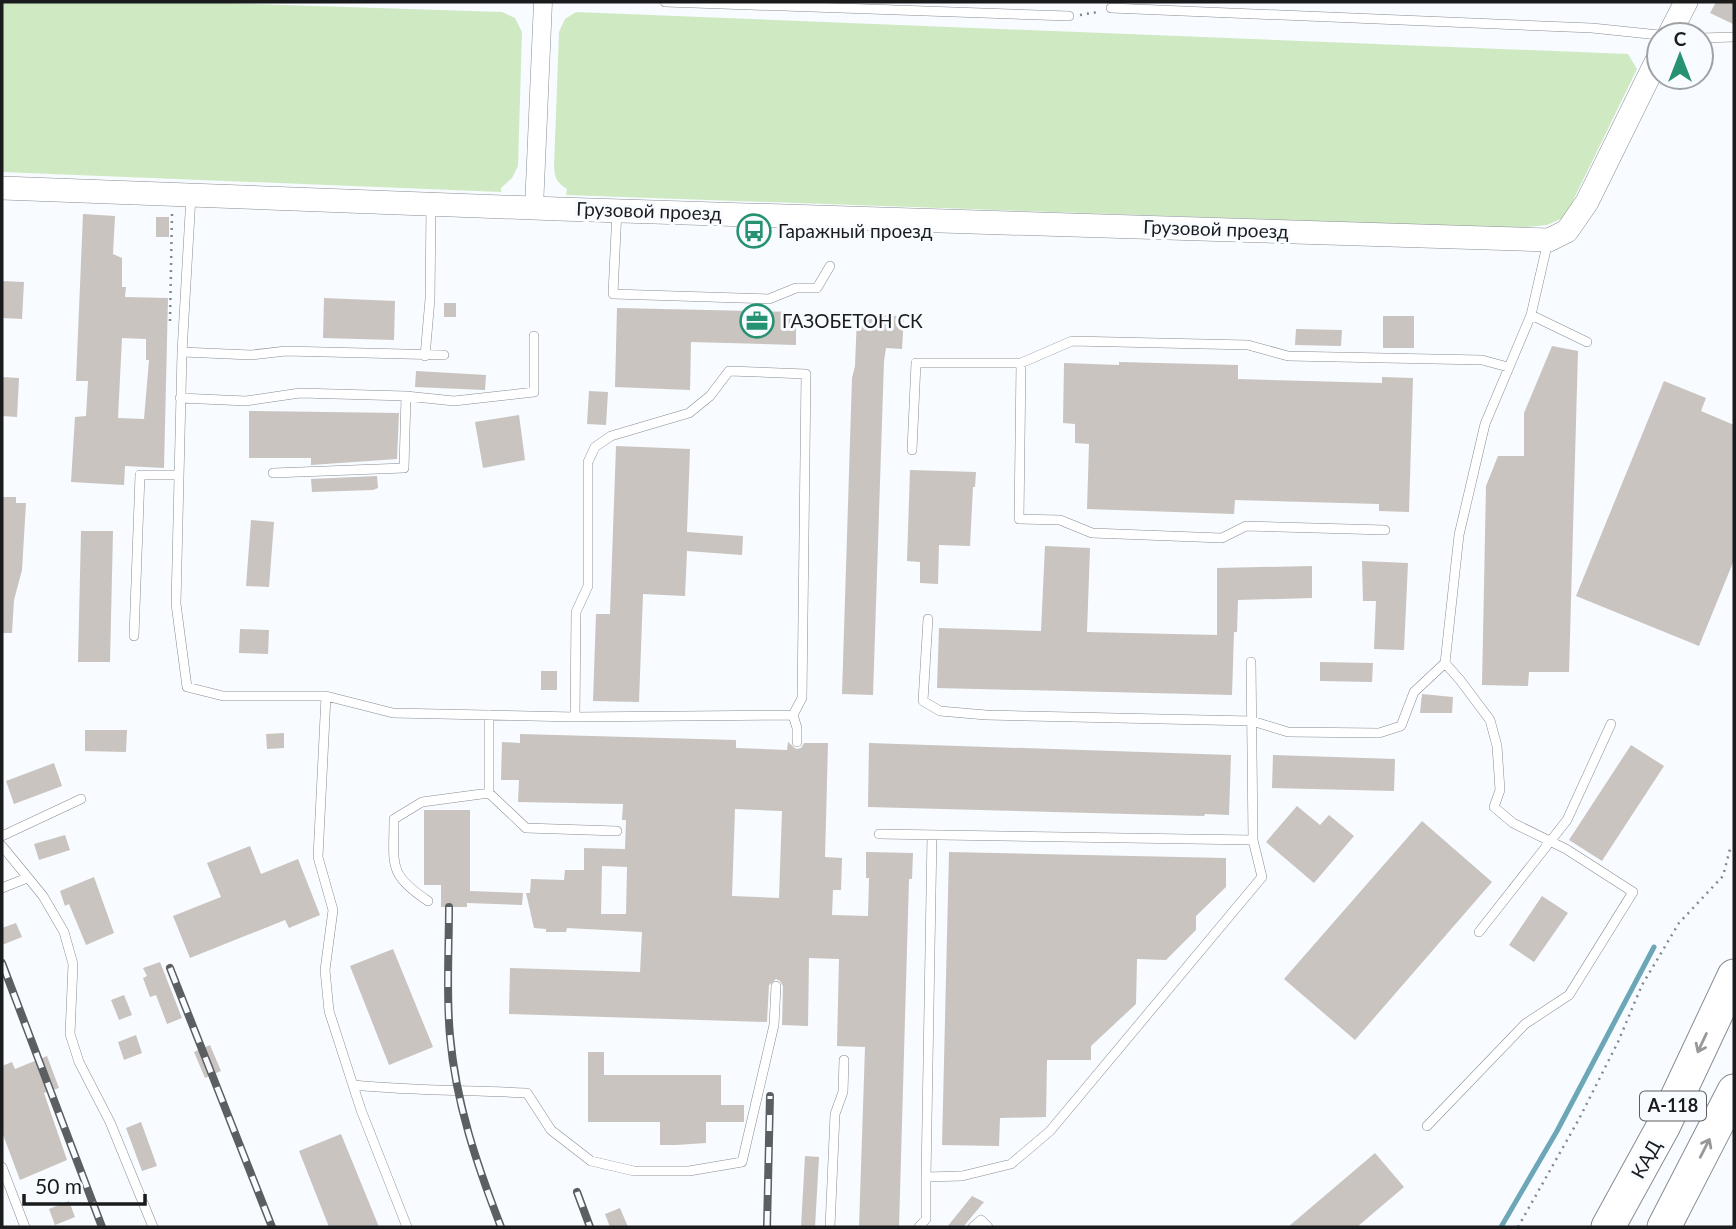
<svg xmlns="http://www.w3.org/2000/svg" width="1736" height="1229" font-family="Lato,sans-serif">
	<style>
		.green { fill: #cfeac3 }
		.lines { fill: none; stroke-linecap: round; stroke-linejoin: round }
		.stream { stroke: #6ca6b7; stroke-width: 5 }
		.building { fill: #c9c4bf; fill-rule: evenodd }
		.service-casing { stroke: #888d92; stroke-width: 10 }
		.minor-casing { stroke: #888d92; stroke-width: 19 }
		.tertiary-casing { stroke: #888d92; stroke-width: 24 }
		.motorway-casing { stroke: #888d92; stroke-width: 35 }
		.path { stroke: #85888a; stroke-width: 2.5; stroke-dasharray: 2 5; stroke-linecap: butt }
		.service { stroke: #fff; stroke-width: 9 }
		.minor { stroke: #fff; stroke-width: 18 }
		.tertiary { stroke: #fff; stroke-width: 23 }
		.motorway { stroke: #fff; stroke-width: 33 }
		.rail-casing { stroke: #5c5f61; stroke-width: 8 }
		.rail { stroke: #f8fbff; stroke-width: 5; stroke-dasharray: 16; stroke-linecap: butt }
		.oneway { stroke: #989899 }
		.labels { text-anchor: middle; stroke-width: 6; stroke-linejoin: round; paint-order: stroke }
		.shield { fill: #f8fbff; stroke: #5c5e60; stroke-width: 2 }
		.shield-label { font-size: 18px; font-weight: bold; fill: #191b1c }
		.street-label { font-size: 19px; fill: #191b1c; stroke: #f8fbff }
		.poi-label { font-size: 19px; fill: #191b1c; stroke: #f8fbff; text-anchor: start }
	</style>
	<rect width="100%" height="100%" fill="#f8fbff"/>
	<!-- green -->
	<path class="green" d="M2,2H191L502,12L515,18L522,32L518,166L512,178L501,188V192L2,172Z
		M576,12L1628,54L1637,69L1565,217L1547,225L1515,228L566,195L567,189C557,183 555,178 554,167L559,32L565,19Z"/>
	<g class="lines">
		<!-- stream -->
		<path class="stream" d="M1501,1227L1557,1131L1654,947"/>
	</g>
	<!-- building -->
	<path class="building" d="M1716,2H1734L1733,24L1710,13Z
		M83,214L115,216L113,254L122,258V287H126L125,297L168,298L164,468L125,466L124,485L71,482L75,417L86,416L88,381H76ZM122,338L146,339V360H149L144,419L118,418Z
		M156,217H169V237H156Z
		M2,281L24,282L22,319L2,318Z
		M324,298L395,301L394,340L323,338Z
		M444,303H456V317H444Z
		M617,308L796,312V345L691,342L690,390L615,387Z
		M857,315L904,316L902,349L886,348L884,361L873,695L842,694L852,378L855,366Z
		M1383,316H1414V348H1383Z
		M1296,329L1342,330L1341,346L1295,345Z
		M1552,346L1578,351L1569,672H1529L1528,686L1482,685L1486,486L1498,456H1524V413Z
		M1119,362L1238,365V379L1382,383V377L1413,378L1409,512L1379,511V504L1235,500L1234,514L1087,509L1089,444L1075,443V424L1063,423L1064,363L1119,365Z
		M416,371L486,375L485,390L415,387Z
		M2,377L19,378L17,417L2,416Z
		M1664,381L1706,398L1701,411L1734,425V560L1699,646L1576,596Z
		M589,391L608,392L606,425L587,424Z
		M249,411L399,413L397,459L311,465V458H249Z
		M519,415L525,460L483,468L475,422Z
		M616,446L690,449L687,532L743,536L742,555L687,551L685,596L643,594L639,702L593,701L596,614H610Z
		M910,470L976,472L975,487H973L970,546L939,545L938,584L920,583V562L907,561Z
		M377,476L378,488L373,490L312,492L311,479Z
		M2,497H16V503H26L22,570L14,600L12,633H2Z
		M251,520L274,522L269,587L246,586Z
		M81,531H113L110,662H78Z
		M1045,546L1090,548L1087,632L1217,635V568L1312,566V598L1238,600L1237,632H1234L1232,695L937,688L939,628L1041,631Z
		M1362,561L1408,563L1404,650L1374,649L1376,601H1363Z
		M240,629L269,630L268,654L239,653Z
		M1320,662L1373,663L1372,682L1320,681Z
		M541,671H557V690H541Z
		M1422,694L1453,697L1452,713H1420Z
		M85,730H127L126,752L85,751Z
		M284,733V748L267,749L266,734Z
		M520,734L736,740V748L787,750L788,742L796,749L801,748L804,743H828L825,857L842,858L841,890H833L832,915L868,916L869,878H866V852L913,853L912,879H909L899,1227H859L865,1047L837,1046L839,959L809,958L808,1026L782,1025L783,986L780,981L776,979L769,985L767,1022L509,1014L510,968L640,972L642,932L567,928L566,932H546V929L534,928L526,893H530L531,879L564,880L565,870H584V848L625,849L626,820H622L623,804L518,802L519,780H501L502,742L520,743ZM735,809L782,811L779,898L732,896ZM602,866L627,867L626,914H601Z
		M869,743L1231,755L1229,815L1205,814L1204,816L868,807Z
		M1631,745L1664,766L1602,861L1569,840Z
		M1273,755L1395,759L1394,791L1272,788Z
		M54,763L62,786L14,804L6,781Z
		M1297,806L1320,825L1329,815L1354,836L1314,883L1266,842Z
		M424,810H470V891L523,893L522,905L467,903V907H441V885H424Z
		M1422,821L1492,882L1355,1040L1284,979Z
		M65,835L70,850L39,860L34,844Z
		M250,846L261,874L298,859L320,915L289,928L285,920L190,958L173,916L221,897L207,863Z
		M949,852L1226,858V887L1196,916V930L1166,960L1137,959L1136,1004L1091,1046V1060H1047L1046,1117L1000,1118L999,1146L942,1145Z
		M94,877L114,933L86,945L69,904L65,906L60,891Z
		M1542,896L1568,913L1534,962L1509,945Z
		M16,923L22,937L2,945V928Z
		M393,949L433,1047L389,1065L350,966Z
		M160,962L182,1018L167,1024L156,995L150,997L143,978L147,976L143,968Z
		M124,995L132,1015L119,1020L111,1000Z
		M136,1035L142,1053L124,1060L118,1042Z
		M210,1045L221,1071L205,1078L194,1052Z
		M588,1052H604V1075H721V1105H744V1122H706V1143L676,1145H660V1122H588Z
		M47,1056L59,1088L44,1093L67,1160L20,1180L2,1132V1066L12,1062L15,1069Z
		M141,1122L157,1166L142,1171L126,1128Z
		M341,1134L379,1227H329L299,1151Z
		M1375,1153L1404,1187L1357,1227H1288Z
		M805,1156L819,1157L815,1227H801Z
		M972,1196L984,1202L963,1227H947Z
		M69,1201L75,1217L55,1225L49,1209Z
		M620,1208L628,1227H610L605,1214Z"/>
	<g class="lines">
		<defs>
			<path id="service" d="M665,2L1069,16
				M1111,8L1592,28L1659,35
				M1701,38L1734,37
				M191,196L182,352L176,604L187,687L223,696H326L393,713L575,717L793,715L802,698L806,374L729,371L710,396L689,413L611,436L595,447L588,462V586L576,612L575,717
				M617,210L613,294L769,299L796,288H817L830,266
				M1531,315L1587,342
				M182,352L251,355L286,351L444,355
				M425,356L430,299L431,206
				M1021,363L1019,519L1060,520L1092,533L1222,538L1246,526L1385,530
				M406,396L454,401L534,392V336
				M180,398L246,401L300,393L406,396L404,468L273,473
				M912,450L916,363H1021L1072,341L1248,345L1288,356L1482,360L1508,367
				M928,619L923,701L940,711L986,715L1252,721L1288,732L1379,733L1401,726L1414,692L1445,663L1459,535L1485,424L1531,315L1548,241
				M134,636L140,475H178
				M326,696L318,857L333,910L325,970L329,1011L361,1110L407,1227
				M489,715V793L526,828L617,831
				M793,715L797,728V742
				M879,834L1253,840
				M932,835L926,1177L962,1176L1011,1164L1050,1131L1262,877L1253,840L1251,662
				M2,836L81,799
				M2,846L43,896L64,932L73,964L70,1034L79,1062L110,1122L153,1227
				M2,888L27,878
				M428,901C387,874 394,864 394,819L422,802L489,793
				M1479,932L1567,820L1611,724
				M354,1085C411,1091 469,1090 527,1093L551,1130L591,1161L634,1171H689L742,1162L774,1025L776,986
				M1427,1126L1525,1024L1569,995L1633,892L1566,849L1513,823L1494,807L1500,790L1497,746L1490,720L1460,680L1445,663
				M2,1167L25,1227
				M830,1227L835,1114L843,1092L844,1060
				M919,1227L926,1219V1177
				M973,1227L981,1220L988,1227"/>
			<path id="minor" d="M534,208L543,2"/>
			<path id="tertiary" d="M1669,35L1686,2
				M2,188L559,209L1549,240L1567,231L1587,202L1659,56"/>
			<path id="motorway" d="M1608,1227L1664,1125L1734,976
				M1664,1227L1734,1091"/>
		</defs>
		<!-- service casing -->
		<use href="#service" class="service-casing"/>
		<!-- minor casing -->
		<use href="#minor" class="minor-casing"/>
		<!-- tertiary casing -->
		<use href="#tertiary" class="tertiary-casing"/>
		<!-- motorway casing -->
		<use href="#motorway" class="motorway-casing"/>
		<!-- path -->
		<path class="path" d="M1080,15L1098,12
			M170,321L172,213
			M1518,1227L1579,1119L1618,1042L1642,985L1679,923L1723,876L1730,849L1734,846"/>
		<!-- service -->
		<use href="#service" class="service"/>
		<!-- minor -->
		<use href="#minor" class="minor"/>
		<!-- tertiary -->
		<use href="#tertiary" class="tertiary"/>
		<!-- motorway -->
		<use href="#motorway" class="motorway"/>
		<defs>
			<path id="rail" d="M449,907C449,950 446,994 450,1036C456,1104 477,1165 501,1227
				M2,963L102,1227
				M170,968L272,1227
				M577,1192L590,1227
				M767,1227L770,1096"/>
		</defs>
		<!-- rail casing -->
		<use href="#rail" class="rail-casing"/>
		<!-- rail -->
		<use href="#rail" class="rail"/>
	</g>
	<!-- one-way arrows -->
	<defs><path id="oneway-shaft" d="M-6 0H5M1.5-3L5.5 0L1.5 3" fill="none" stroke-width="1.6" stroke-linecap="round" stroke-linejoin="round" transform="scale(1.75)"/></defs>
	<g class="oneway">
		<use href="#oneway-shaft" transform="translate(1702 1043) rotate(115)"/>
		<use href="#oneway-shaft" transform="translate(1705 1148) rotate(-63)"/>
	</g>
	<!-- icons -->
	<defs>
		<symbol id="bus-ring" viewBox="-11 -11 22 22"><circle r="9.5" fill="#f8fbff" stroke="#279271" stroke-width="1.5"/><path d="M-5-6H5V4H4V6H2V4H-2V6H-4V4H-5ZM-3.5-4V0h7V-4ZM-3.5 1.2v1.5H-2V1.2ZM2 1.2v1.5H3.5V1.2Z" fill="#279271"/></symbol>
		<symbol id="office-ring" viewBox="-11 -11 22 22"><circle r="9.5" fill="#f8fbff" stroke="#279271" stroke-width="1.5"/><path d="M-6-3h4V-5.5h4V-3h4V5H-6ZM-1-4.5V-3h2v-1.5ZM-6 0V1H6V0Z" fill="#279271"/></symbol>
	</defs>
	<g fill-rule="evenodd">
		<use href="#bus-ring" x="735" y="212" width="38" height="38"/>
		<use href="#office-ring" x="738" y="302" width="38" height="38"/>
	</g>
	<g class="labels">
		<!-- shield labels -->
		<rect class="shield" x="1640" y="1091.5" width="66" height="29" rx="5"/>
		<g class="shield-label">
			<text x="1673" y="1112">А-118</text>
		</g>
		<!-- street labels -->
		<g class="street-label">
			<text transform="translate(649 211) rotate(2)" y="7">Грузовой проезд</text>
			<text transform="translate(1216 229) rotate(2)" y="7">Грузовой проезд</text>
			<text transform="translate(1646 1159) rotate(-61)" y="7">КАД</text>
		</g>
		<!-- poi labels -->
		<g class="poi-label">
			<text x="778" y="238">Гаражный проезд</text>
			<text x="782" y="328">ГАЗОБЕТОН СК</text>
		</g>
	</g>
	<!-- border -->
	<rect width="1736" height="1229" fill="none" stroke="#191b1c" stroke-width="7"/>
	<!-- north arrow -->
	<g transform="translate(1680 56)"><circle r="33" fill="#f8fbff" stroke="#9fa1a4" stroke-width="2"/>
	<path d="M0-5L12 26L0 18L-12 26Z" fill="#279271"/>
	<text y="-10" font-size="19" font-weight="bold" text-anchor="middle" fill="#191b1c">С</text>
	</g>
	<!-- scale -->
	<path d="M24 1194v10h121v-10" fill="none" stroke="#191b1c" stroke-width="3.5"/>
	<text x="35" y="1194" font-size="21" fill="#191b1c" stroke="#f8fbff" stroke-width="5" paint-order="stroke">50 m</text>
</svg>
